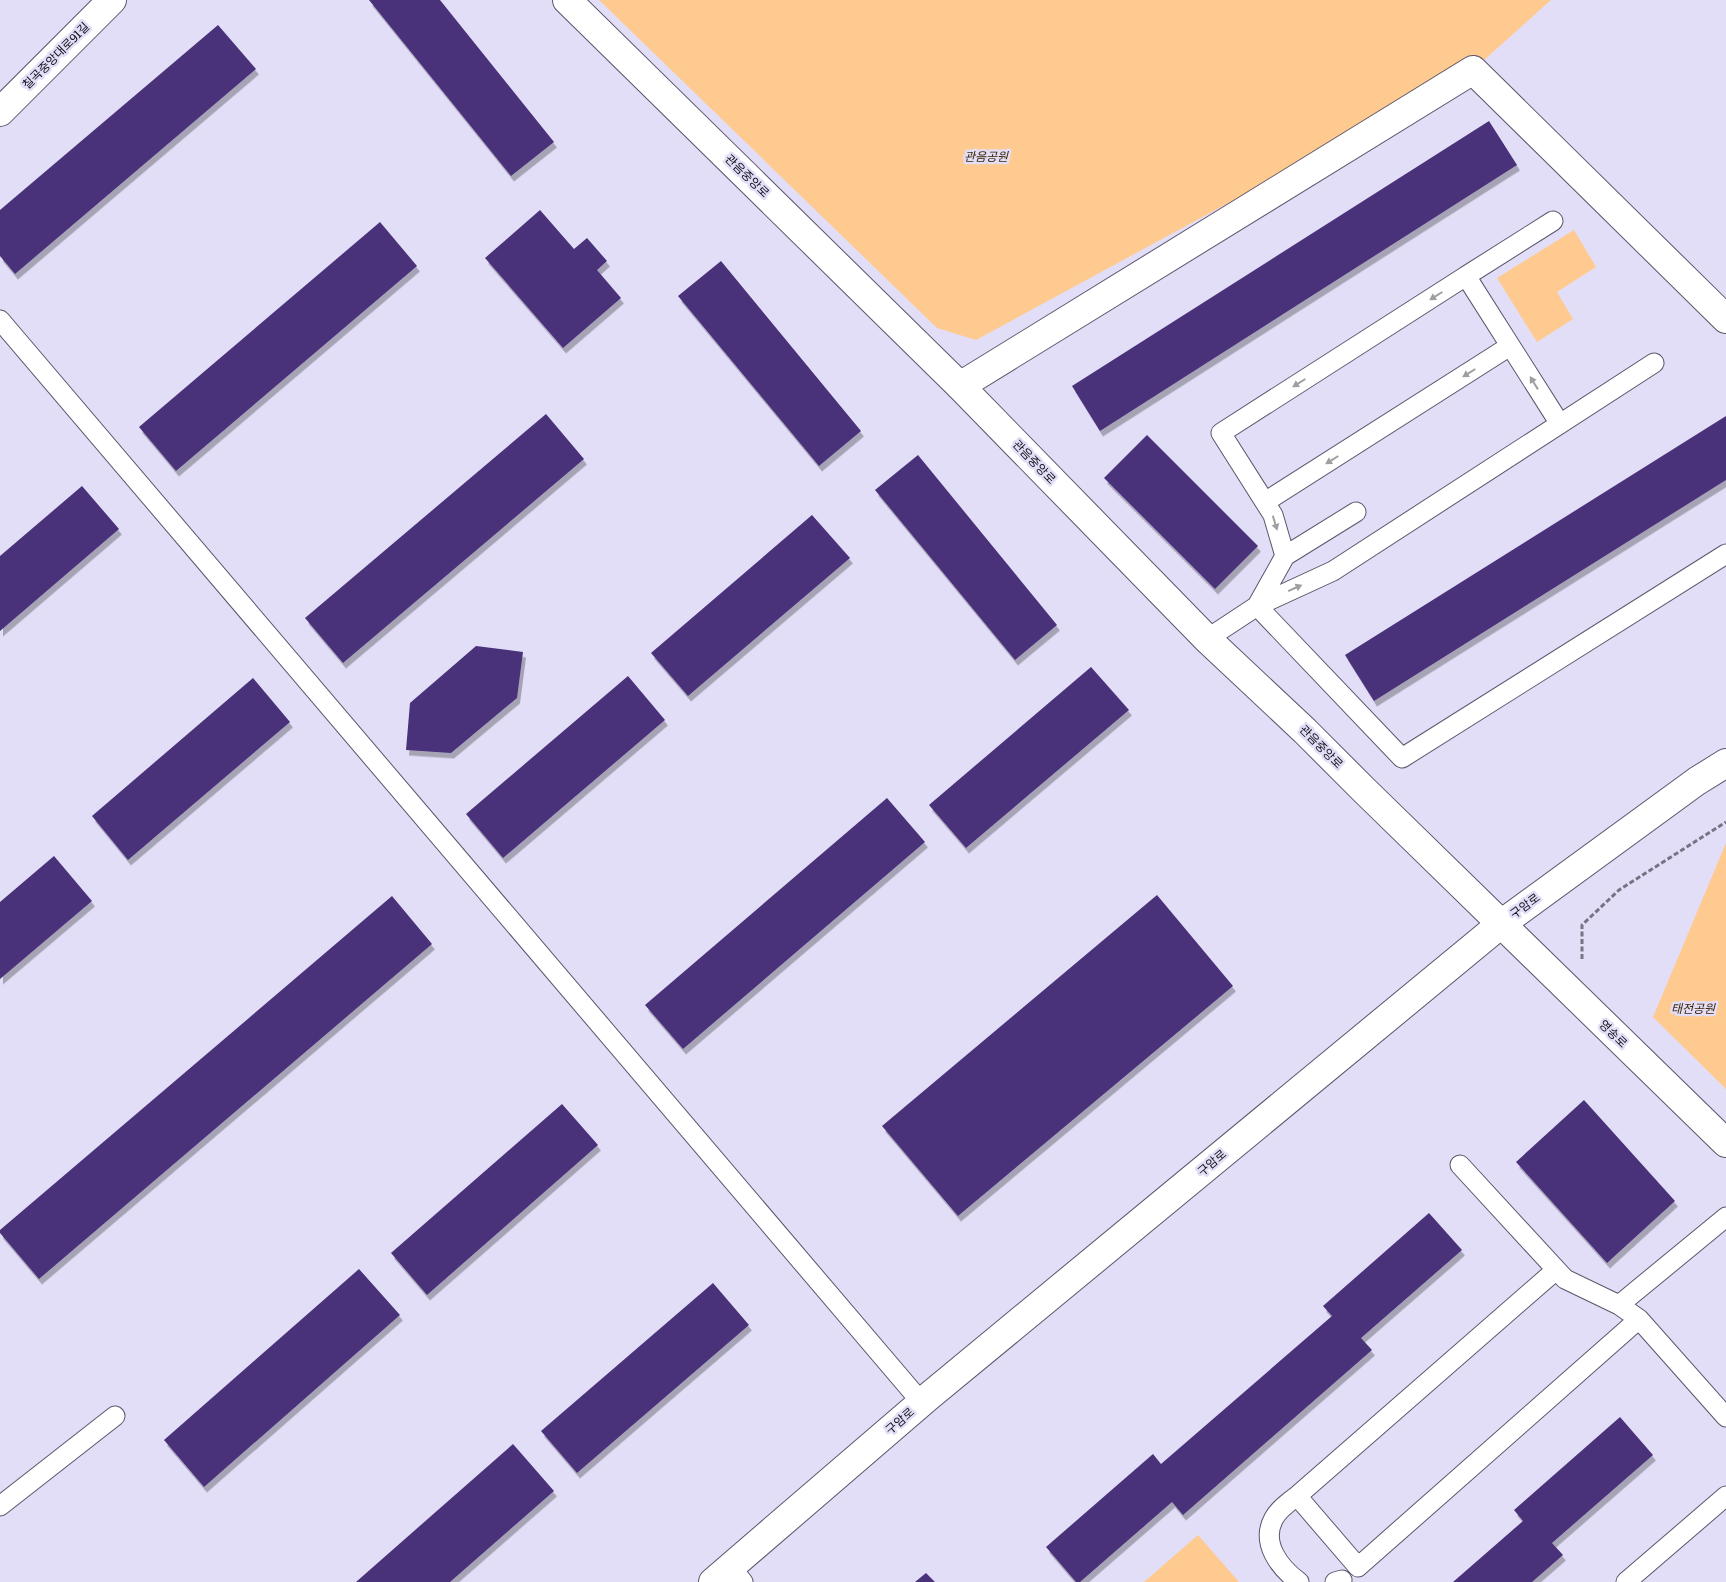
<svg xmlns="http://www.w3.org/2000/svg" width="1726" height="1582" font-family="Literata,'Noto Sans KR',serif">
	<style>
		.green { fill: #feca8f }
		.building { fill: #493279; filter: url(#shadow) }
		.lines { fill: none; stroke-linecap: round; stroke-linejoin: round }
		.lane-casing { stroke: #5a566b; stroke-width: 21 }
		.street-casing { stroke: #5a566b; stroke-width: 30 }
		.secondary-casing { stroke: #5a566b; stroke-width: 30 }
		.path { stroke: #777384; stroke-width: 3; stroke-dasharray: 5 2.5; stroke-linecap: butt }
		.lane { stroke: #fff; stroke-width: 19 }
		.street { stroke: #fff; stroke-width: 28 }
		.secondary { stroke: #fff; stroke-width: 28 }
		.oneway { fill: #9f9fa2 }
		.labels { text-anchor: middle; stroke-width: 5; stroke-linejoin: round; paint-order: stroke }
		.street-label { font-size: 12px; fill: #100e17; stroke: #e3def7 }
		.park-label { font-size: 12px; font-style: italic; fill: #3e2504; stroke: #e3def7 }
	</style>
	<defs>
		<filter id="shadow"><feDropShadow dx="3" dy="5.5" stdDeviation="0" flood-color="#0004"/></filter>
	</defs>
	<rect width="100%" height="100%" fill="#e3def7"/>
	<!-- green -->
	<path class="green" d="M599,0H1551L1473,70L976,340L937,328Z
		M1574,230L1596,267L1557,292L1573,319L1537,342L1497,278Z
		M1726,843V1089L1653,1017Z
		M1198,1535L1239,1582H1144Z"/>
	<!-- building -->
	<path class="building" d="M369,0H440L554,142L511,176Z
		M218,25L256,69L15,274L0,256V210Z
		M1489,121L1517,165L1100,431L1072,386Z
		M540,210L574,249L587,238L607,261L597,270L621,298L563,348L485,258Z
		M380,222L417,266L176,471L139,427Z
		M721,261L861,431L819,466L678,296Z
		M546,414L584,459L343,663L305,618Z
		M1726,416V480L1374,701L1345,655Z
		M1147,435L1258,546L1215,589L1104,478Z
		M918,455L1057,625L1015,660L875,490Z
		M82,486L119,529L0,631V556Z
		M812,515L850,558L688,696L651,653Z
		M476,646L523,652L517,698L451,753L406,750L410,703Z
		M1091,667L1129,710L966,848L929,805Z
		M628,676L665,720L503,858L466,814Z
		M253,678L290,722L128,860L92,816Z
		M887,798L925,842L683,1049L645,1005Z
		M54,856L92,901L0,979V902Z
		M1157,895L1233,986L958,1216L882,1126Z
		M392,896L432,944L39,1279L0,1233V1230Z
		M1584,1100L1675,1201L1607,1263L1516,1162Z
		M562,1104L598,1145L427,1295L391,1253Z
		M1429,1213L1462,1250L1361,1338L1372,1350L1183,1515L1172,1502L1080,1582H1076L1046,1547L1153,1454L1161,1464L1332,1316L1323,1306Z
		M359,1269L400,1315L204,1487L164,1440Z
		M713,1283L749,1325L577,1473L541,1431Z
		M1620,1417L1653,1455L1552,1543L1563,1555L1532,1582H1453L1523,1521L1514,1510Z
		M513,1444L554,1491L450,1582H356Z
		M926,1573L935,1582H915Z"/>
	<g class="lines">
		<defs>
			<path id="lane" d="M1466,276L1553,221
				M0,320L922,1403
				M1265,502L1510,346
				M1285,556L1273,515L1221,433L1466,276L1560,424
				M1257,606L1402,758L1726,554
				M1257,606L1285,556L1356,512
				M1207,639L1257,606L1333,571L1654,363
				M1460,1165L1565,1279L1619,1305L1639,1319L1726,1417
				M1556,1270L1297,1496L1358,1567L1639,1319
				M1619,1305L1726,1217
				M1297,1496C1289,1502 1279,1509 1274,1518C1260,1543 1280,1568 1299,1582
				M0,1506L115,1416
				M731,1567L743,1582
				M1335,1582L1342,1580
				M1626,1582L1726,1496"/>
			<path id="street" d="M0,112L112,0
				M960,386L1473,70L1726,319"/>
			<path id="secondary" d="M567,0L960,386L1207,639L1305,731L1364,790L1726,1143
				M713,1582L928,1397L1501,924L1697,781L1726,763"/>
		</defs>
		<!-- lane casing -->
		<use href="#lane" class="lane-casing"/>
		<!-- street casing -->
		<use href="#street" class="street-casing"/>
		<!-- secondary casing -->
		<use href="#secondary" class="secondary-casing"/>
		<!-- path -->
		<path class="path" d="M1582,959V925L1619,890L1726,822"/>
		<!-- lane -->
		<use href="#lane" class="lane"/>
		<!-- street -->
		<use href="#street" class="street"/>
		<!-- secondary -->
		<use href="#secondary" class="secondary"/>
	</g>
	<!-- one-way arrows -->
	<defs><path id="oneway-solid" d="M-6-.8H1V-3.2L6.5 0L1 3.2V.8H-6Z" transform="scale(1.25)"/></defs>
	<g class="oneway">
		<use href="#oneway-solid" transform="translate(1436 296) rotate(148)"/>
		<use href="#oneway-solid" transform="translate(1469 373) rotate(148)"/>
		<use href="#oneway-solid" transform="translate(1299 383) rotate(148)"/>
		<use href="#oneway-solid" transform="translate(1534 383) rotate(-122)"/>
		<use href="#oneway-solid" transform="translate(1332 460) rotate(148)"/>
		<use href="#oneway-solid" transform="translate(1275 523) rotate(73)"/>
		<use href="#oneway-solid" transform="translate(1295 588) rotate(-24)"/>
	</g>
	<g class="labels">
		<!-- street labels -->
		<g class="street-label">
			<text transform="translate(56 56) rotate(-45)" y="4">칠곡중앙대로91길</text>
			<text transform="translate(747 176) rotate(44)" y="4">관음중앙로</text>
			<text transform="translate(1034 462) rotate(46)" y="4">관음중앙로</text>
			<text transform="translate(1321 747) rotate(45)" y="4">관음중앙로</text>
			<text transform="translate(1525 906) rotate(-36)" y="4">구암로</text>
			<text transform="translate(1613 1034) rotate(44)" y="4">영송로</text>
			<text transform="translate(1212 1163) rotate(-40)" y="4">구암로</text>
			<text transform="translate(900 1421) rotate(-41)" y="4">구암로</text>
		</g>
		<!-- park labels -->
		<g class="park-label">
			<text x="986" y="161">관음공원</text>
			<text x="1693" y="1013">태전공원</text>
		</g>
	</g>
</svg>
